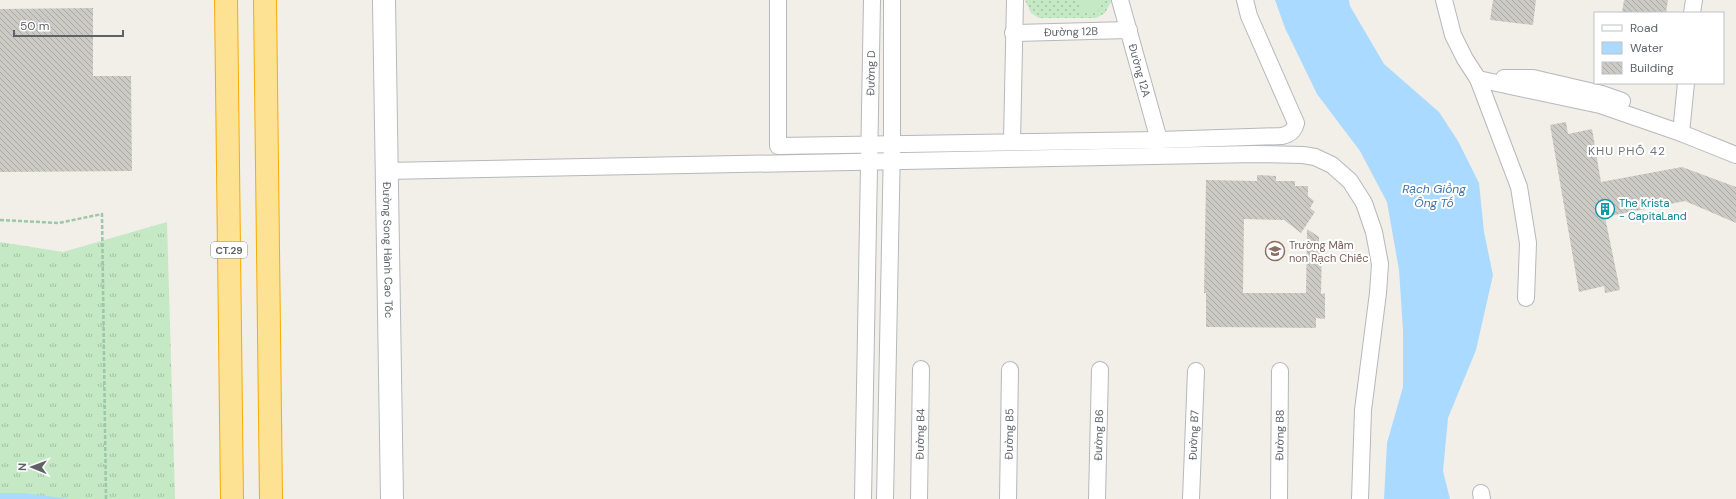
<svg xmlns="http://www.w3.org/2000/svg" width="1736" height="499" font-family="'DM Sans',sans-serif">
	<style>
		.grass { fill: url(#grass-tufts) }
		.park { fill: url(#park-dots) }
		.pitch { fill: #c5e8c5 }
		.water { fill: #aadaff }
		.building { fill: url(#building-back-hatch) }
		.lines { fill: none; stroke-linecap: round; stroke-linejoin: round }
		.minor-casing { stroke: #b5b8bc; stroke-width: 18 }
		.secondary-casing { stroke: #b6babf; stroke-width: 24 }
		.motorway-casing { stroke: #f9ab00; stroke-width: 24 }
		.path { stroke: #9cc7a9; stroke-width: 2.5; stroke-dasharray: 4 2; stroke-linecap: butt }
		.minor { stroke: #fff; stroke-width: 16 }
		.secondary { stroke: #fff; stroke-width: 22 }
		.motorway { stroke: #fde293; stroke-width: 22 }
		.labels { text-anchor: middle; stroke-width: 4; stroke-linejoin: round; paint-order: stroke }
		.shield { fill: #fff; stroke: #8f9295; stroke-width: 1 }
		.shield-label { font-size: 10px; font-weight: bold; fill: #5f6368 }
		.street-label { font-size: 11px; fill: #5f6368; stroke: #fff }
		.culture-label { font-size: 11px; fill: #0d838f; stroke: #fff; text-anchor: start }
		.education-label { font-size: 11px; fill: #785e54; stroke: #fff; text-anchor: start }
		.neighbourhood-label { font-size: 12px; letter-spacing: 1px; fill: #70757a; stroke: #fff }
		.water-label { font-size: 12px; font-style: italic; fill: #4174aa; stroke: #fff }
	</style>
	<defs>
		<pattern id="grass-tufts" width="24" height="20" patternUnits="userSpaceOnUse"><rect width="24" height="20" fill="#c5e8c5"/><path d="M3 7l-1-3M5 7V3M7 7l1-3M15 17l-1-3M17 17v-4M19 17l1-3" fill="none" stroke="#a3c0a4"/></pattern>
		<pattern id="park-dots" width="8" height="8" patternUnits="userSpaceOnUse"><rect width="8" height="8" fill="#c5e8c5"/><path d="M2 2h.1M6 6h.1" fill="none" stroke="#a3c0a4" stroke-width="1.8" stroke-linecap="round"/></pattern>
		<pattern id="building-back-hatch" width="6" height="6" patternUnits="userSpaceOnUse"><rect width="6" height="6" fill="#cccac5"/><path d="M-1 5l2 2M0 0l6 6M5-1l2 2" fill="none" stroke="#a9a8a4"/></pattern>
	</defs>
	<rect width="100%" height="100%" fill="#f1efe8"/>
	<!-- grass -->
	<path class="grass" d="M167,222L175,499H0V242L63,252Z"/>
	<!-- park -->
	<path class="park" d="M1025,0H1112L1105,13L1096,18H1039L1031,13Z"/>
	<!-- pitch -->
	<path class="pitch" d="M1079,0H1104L1098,11H1079Z"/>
	<!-- water -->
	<path class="water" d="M1275,0H1349L1350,6L1384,64L1439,112L1458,141L1479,183L1484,232L1493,275L1476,350L1448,418L1443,471L1450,499H1384L1387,443L1403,387V330L1399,270L1387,202L1360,151L1317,94L1285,28Z
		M0,493H23L71,499H0Z"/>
	<!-- building -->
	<path class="building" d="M1493,0H1536L1533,25L1490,20Z
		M1624,0H1668L1666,13H1622Z
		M93,8V76H131L132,171L0,172V9Z
		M1566,122L1568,134L1592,129L1601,182L1682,167L1736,187V223L1685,201L1605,217L1620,290L1605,293L1604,286L1579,292L1550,125Z
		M1257,175L1276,176V181H1295V186H1308V196L1314,201L1310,208L1315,212L1301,233L1284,220L1244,219L1243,293H1306L1307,229L1319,237V247H1322L1321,294L1325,293V319L1316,318V328L1206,327V293H1204L1206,180L1257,181Z"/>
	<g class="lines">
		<defs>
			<g id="minor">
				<path d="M778,0V146L1159,140L1282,136C1290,134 1294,131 1296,123L1249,16L1245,0"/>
				<path id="s1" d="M1120,0L1159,140"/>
				<path d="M1444,0L1453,35L1465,59L1478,79L1519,187L1528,243L1526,298"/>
				<path d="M1692,13L1694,0"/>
				<path id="s2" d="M1013,33L1129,30"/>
				<path d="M1504,78H1533L1602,94L1622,101"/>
				<path d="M1478,79L1600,105L1681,133L1736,155"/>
				<path d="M1681,133L1686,83"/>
				<path d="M1012,141L1015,0"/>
				<path d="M386,171L1255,154L1303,155L1315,157L1332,165L1350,181L1364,203L1374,232L1380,264L1378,293L1363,410L1360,499"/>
				<path d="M1481,493L1482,499"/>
				<path id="s3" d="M863,499L872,0"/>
				<path d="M885,499L892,145V0"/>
				<path id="s4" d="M919,499L921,369"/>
				<path id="s5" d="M1008,499L1010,370"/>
				<path id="s6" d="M1097,499L1100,370"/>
				<path id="s7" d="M1191,499L1196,371"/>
				<path id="s8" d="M1279,499L1280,371"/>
			</g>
			<g id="secondary">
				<path id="s9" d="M384,0L392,499"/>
			</g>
			<path id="motorway" d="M226,0L232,499
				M265,0L271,499"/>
		</defs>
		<!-- minor casing -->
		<use href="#minor" class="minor-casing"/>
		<!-- secondary casing -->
		<use href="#secondary" class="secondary-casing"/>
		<!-- motorway casing -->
		<use href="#motorway" class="motorway-casing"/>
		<!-- path -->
		<path class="path" d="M0,220L59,223L102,214L106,499"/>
		<!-- minor -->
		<use href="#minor" class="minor"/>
		<!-- secondary -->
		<use href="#secondary" class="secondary"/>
		<!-- motorway -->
		<use href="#motorway" class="motorway"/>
	</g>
	<!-- icons -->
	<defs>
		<symbol id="building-ring" viewBox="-11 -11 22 22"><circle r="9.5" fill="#fff" stroke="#0f9aa8" stroke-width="1.5"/><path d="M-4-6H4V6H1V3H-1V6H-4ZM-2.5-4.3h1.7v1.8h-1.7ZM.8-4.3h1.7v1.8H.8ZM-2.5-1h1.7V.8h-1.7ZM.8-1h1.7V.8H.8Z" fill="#0f9aa8"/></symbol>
		<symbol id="school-ring" viewBox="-11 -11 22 22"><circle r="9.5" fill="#fff" stroke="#8d6e63" stroke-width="1.5"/><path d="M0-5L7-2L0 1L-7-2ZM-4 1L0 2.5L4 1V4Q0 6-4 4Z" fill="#8d6e63"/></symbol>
	</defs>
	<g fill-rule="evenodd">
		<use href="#building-ring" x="1594" y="198" width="22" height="22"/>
		<use href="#school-ring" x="1264" y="240" width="22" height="22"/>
	</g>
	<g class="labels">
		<!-- shield labels -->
		<rect class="shield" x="211" y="242" width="36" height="16" rx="3"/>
		<g class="shield-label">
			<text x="229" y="254">CT.29</text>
		</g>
		<!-- street labels -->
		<g class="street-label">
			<text dy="4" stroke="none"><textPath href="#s2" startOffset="58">Đường 12B</textPath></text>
			<text dy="4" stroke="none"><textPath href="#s1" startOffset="73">Đường 12A</textPath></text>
			<text dy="4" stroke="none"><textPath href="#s3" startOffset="426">Đường D</textPath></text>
			<text dy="4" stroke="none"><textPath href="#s9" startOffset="250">Đường Song Hành Cao Tốc</textPath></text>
			<text dy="4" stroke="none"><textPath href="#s4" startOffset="65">Đường B4</textPath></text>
			<text dy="4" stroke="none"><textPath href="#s5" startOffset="65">Đường B5</textPath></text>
			<text dy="4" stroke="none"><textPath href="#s6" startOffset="64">Đường B6</textPath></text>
			<text dy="4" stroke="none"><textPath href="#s7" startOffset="64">Đường B7</textPath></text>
			<text dy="4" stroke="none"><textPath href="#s8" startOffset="64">Đường B8</textPath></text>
		</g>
		<!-- culture labels -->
		<g class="culture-label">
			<text x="1619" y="207">The Krista<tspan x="1619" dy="13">- CapitaLand</tspan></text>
		</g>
		<!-- education labels -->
		<g class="education-label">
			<text x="1289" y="249">Trường Mầm<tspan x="1289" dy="13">non Rạch Chiếc</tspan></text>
		</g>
		<!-- neighbourhood labels -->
		<g class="neighbourhood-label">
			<text x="1627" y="155">KHU PHỐ 42</text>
		</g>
		<!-- water labels -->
		<g class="water-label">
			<text x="1434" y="193">Rạch Giồng<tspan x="1434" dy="14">Ông Tố</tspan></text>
		</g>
	</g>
	<!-- legend -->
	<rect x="1594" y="12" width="130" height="72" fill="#ffffff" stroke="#bfc1c3"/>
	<rect x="1602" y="25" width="20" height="6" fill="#ffffff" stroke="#bfc1c3"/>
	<text x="1630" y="32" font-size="12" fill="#5f6368">Road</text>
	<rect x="1602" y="42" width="20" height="12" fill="#aadaff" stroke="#bfc1c3"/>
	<text x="1630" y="52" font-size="12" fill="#5f6368">Water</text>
	<rect x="1602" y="62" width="20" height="12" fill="url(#building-back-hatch)" stroke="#bfc1c3"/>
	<text x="1630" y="72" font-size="12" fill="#5f6368">Building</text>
	<!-- north arrow -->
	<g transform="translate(32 467) rotate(271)" stroke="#ffffff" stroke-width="3" paint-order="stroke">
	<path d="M0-3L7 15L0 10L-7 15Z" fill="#5f6368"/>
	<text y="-6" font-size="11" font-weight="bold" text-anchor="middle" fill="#5f6368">N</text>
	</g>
	<!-- scale -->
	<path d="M14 30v6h109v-6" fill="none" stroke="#5f6368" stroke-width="2"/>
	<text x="20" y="30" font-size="12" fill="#5f6368" stroke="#ffffff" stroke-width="3" paint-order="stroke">50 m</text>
</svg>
